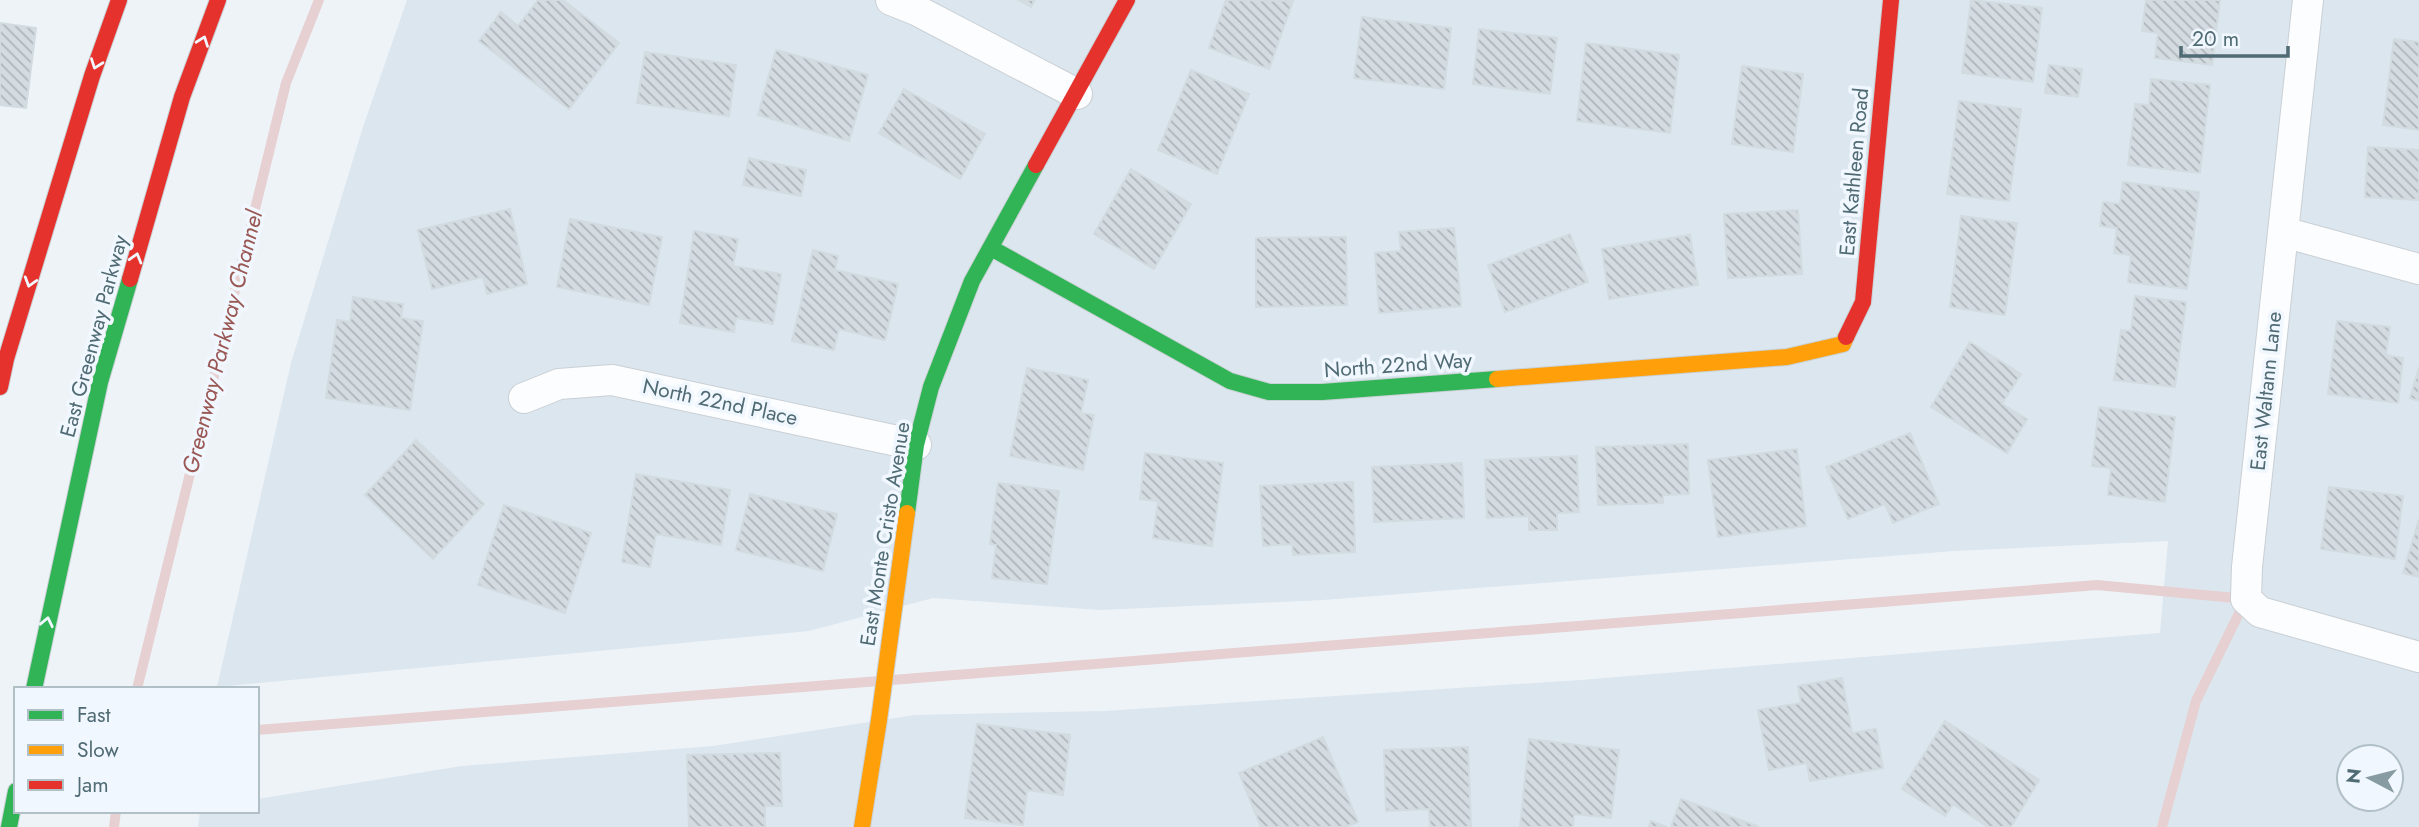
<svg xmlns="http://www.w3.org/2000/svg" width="2419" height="827" font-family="Jost,sans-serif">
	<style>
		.residential { fill: #dbe6ee; fill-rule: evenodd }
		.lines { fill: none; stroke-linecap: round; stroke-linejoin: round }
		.stream { stroke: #e6d0d1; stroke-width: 10 }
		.building { fill: url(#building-back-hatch); stroke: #d1dbe0; stroke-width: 2 }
		.street-casing { stroke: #cad0d5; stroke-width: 32 }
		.fast-casing { stroke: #cad1d5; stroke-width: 18 }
		.slow-casing { stroke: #cad1d5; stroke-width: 18 }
		.jam-casing { stroke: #cad1d5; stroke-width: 18 }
		.street { stroke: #fcfdfe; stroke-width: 30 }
		.fast { stroke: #30b455; stroke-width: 16 }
		.slow { stroke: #ff9f0a; stroke-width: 16 }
		.jam { stroke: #e5322d; stroke-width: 16 }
		.oneway { stroke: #f1f7fe }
		.labels { text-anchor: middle; stroke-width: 7; stroke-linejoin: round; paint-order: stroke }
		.street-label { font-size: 21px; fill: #506b74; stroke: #f1f7fe }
		.water-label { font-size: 23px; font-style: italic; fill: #9a5855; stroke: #f1f7fe }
	</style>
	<defs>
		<pattern id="building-back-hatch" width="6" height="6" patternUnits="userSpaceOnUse" patternTransform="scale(1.75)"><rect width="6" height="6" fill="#d4dce1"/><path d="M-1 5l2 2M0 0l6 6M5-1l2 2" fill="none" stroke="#aeb6bb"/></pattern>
	</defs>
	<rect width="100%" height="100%" fill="#eef3f8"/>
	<!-- residential -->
	<path class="residential" d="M407,0H2419V827H198L200,811H257V799L462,766L713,746L915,715L1105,711L1580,680L2160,633L2168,541L1954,551L1323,600L1101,610L933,598L809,631L217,687L291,363L363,127ZM2349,757H2391V799H2349Z"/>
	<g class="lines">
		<!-- stream -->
		<path class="stream" d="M137,689L286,83L319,0
			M257,730L2097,585L2246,599L2196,701L2162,827
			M114,827L116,811"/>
	</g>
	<!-- building -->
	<path class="building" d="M538,0H563L619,43L569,109L479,41L501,12L518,26Z
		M1019,0H1035L1031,7Z
		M1226,0L1293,1L1269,69L1209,48Z
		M1971,0L2042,8L2033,82L1962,73Z
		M2146,0H2220L2212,65L2155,58L2158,33L2142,31Z
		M1362,17L1451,28L1444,89L1354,78Z
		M0,23L36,28L26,108L0,105Z
		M1479,29L1557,38L1550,94L1473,84Z
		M2394,39L2419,42V130L2383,125Z
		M1586,43L1679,55L1670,133L1577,121Z
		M776,50L868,75L849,141L758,115Z
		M645,52L736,65L729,116L637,103Z
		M2049,65L2082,69L2078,97L2045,93Z
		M1742,66L1803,74L1793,152L1732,144Z
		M1191,70L1249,94L1217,174L1158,150Z
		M2151,79L2210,85L2200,173L2128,165L2135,104L2149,105Z
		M904,89L985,134L960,179L879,133Z
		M1959,101L2021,109L2009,201L1947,194Z
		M2368,147L2419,150V200L2365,197Z
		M749,158L806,170L801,196L743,185Z
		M1131,169L1191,204L1154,269L1094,234Z
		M2123,182L2199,192L2187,289L2128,282L2131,255L2114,253L2117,228L2100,226L2103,202L2120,204Z
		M510,209L527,284L487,294L483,277L432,289L418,230Z
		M1798,210L1802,274L1728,278L1724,214Z
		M1961,216L2017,223L2005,315L1950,307Z
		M570,219L662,237L649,305L557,287Z
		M1454,228L1461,306L1379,313L1375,253L1401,251L1399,232Z
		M694,231L738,239L733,266L781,274L773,324L736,318L734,332L680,323Z
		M1570,234L1588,282L1505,312L1488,265Z
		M1690,235L1698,285L1609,299L1602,249Z
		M1346,237L1347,305L1256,307V238Z
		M813,250L838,256L835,270L898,284L885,340L839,329L834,350L792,341Z
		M2135,296L2186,302L2175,387L2114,380L2121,330L2131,331Z
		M353,297L403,304L401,318L423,321L410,410L326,398L337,320L350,322Z
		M2337,321L2390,327L2386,355L2403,358L2398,403L2328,394Z
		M1970,342L2021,374L2002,404L2027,419L2007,453L1931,407Z
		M2419,367V401L2410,398Z
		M1027,368L1088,380L1081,413L1094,415L1083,470L1010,456Z
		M2099,407L2175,417L2165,502L2108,495L2111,468L2092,466Z
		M1910,433L1939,504L1893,523L1885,504L1848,519L1826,467Z
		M416,440L484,504L433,559L365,495Z
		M1688,444L1689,494L1663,495V503L1598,505L1596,447Z
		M1797,449L1806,526L1718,537L1708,460Z
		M1145,453L1223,463L1212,546L1153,538L1158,501L1140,499Z
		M1577,456L1579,512L1557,513V530H1529V516L1487,518L1485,460Z
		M1462,463L1464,518L1374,522L1372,467Z
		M636,474L730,490L721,545L656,534L650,567L622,562Z
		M1353,482L1355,552L1293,555L1292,544L1263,546L1260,486Z
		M998,483L1059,491L1047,584L992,578L996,545L990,544Z
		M2329,487L2403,496L2395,559L2321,549Z
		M750,494L837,514L823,571L736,550Z
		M504,505L591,533L565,613L478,585Z
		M2419,519V577L2403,573Z
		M1842,678L1852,733L1876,729L1883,768L1810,781L1807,763L1769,770L1758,710L1801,703L1798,686Z
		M1945,721L2039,780L2011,827H1988L1953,804L1945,816L1902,789Z
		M977,724L1070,735L1063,795L1027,790L1023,825L965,818Z
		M1323,737L1358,822L1345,827H1261L1239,773Z
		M1529,739L1619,750L1611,818L1574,814L1573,827H1520Z
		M1468,747L1471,827H1430L1429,809L1386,811L1384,750Z
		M780,753L782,806H765V827H689L687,755Z
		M1681,799L1757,826L1756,827H1671Z
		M1651,821L1667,827H1649Z"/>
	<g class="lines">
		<defs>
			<path id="street" d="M891,0L916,10L1077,94
				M2308,0L2247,567L2246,599L2260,612L2419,657
				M2283,232L2419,269
				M524,398L559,384L612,380L916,445"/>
			<path id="fast" d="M991,248L1230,381L1269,392H1322L1497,379
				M907,513L916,445L931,387L972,281L1036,165
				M34,689L100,382L130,279
				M9,827L16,791"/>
			<path id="slow" d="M1497,379L1787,357L1843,344L1846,337
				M862,827L879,720L907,513"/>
			<path id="jam" d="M1036,165L1127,0
				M130,279L182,97L218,0
				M1846,337L1863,302L1891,0
				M0,387L6,359L92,76L119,0"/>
		</defs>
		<!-- street casing -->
		<use href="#street" class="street-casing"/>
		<!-- fast casing -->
		<use href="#fast" class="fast-casing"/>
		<!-- slow casing -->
		<use href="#slow" class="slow-casing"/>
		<!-- jam casing -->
		<use href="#jam" class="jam-casing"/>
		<!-- street -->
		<use href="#street" class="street"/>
		<!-- fast -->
		<use href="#fast" class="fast"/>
		<!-- slow -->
		<use href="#slow" class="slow"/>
		<!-- jam -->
		<use href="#jam" class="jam"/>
	</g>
	<!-- one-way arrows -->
	<defs><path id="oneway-chevron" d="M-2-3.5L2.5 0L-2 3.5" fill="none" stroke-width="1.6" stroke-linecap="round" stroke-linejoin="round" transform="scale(1.75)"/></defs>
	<g class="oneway">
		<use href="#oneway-chevron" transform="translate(203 41) rotate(-70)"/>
		<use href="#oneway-chevron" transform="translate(96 64) rotate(110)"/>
		<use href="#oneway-chevron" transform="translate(136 258) rotate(-74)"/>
		<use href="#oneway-chevron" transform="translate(30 282) rotate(107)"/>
		<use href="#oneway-chevron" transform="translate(47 622) rotate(-78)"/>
	</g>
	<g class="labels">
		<!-- street labels -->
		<g class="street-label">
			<text transform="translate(1854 172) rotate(-85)" y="7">East Kathleen Road</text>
			<text transform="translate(94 336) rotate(-75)" y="7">East Greenway Parkway</text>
			<text transform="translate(1398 365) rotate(-4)" y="7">North 22nd Way</text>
			<text transform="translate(2266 391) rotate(-84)" y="7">East Waltann Lane</text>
			<text transform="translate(720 402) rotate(12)" y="7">North 22nd Place</text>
			<text transform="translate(885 534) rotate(-81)" y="7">East Monte Cristo Avenue</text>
		</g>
		<!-- water labels -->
		<g class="water-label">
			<text transform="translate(222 342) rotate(-76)" y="8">Greenway Parkway Channel</text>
		</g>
	</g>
	<!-- legend -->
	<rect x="14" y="687" width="245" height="126" fill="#f1f7fe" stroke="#b1bfc7" stroke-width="2"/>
	<rect x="28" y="710" width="35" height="10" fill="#30b455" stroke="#b1bfc7" stroke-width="2"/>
	<text x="77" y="722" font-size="21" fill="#506b74">Fast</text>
	<rect x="28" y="745" width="35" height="10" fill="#ff9f0a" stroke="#b1bfc7" stroke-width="2"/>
	<text x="77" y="757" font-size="21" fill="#506b74">Slow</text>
	<rect x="28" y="780" width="35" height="10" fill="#e5322d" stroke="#b1bfc7" stroke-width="2"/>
	<text x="77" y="792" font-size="21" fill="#506b74">Jam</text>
	<!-- north arrow -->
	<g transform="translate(2370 778) rotate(277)"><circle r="33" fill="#f1f7fe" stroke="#b1bfc7" stroke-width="2"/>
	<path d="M0-5L12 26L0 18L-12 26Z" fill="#879ba2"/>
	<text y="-10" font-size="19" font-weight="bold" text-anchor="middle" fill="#506b74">N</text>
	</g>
	<!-- scale -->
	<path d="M2181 46v10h107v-10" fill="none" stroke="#506b74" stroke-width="3.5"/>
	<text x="2192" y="46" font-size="21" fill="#506b74" stroke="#f1f7fe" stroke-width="5" paint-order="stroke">20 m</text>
</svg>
